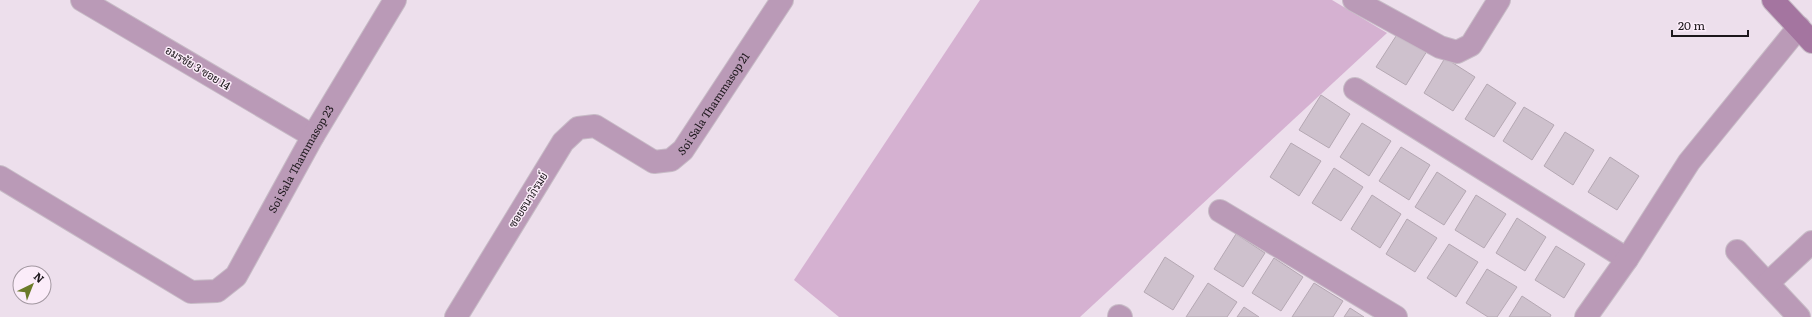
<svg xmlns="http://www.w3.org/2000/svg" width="1812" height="317" font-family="Literata,Sarabun,serif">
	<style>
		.green { fill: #d5b1d1 }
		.building { fill: #cec1cd; stroke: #b5a8b3 }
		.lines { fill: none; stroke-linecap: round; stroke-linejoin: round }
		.street-casing { stroke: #c7bbc6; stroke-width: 24 }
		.secondary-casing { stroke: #c7bbc6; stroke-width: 24 }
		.street { stroke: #ba9ab7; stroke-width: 22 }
		.secondary { stroke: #a475a0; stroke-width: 22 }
		.labels { text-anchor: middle; stroke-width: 3; stroke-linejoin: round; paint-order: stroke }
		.street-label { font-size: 11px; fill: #1c171b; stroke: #fbecf9 }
	</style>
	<rect width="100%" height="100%" fill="#eddfec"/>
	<!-- green -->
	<path class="green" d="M980,0H1332L1387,33L1080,317H839L794,280Z"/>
	<!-- building -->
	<path class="building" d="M1398,33L1427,51L1406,85L1376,67Z
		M1445,58L1475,77L1453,111L1424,93Z
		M1487,84L1516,103L1494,137L1465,119Z
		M1321,95L1350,114L1329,148L1299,130Z
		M1524,107L1554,125L1532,160L1503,141Z
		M1362,123L1391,141L1369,176L1340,157Z
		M1565,132L1594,150L1573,185L1544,166Z
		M1291,143L1321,161L1299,196L1270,177Z
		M1401,147L1430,165L1409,200L1379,181Z
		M1610,157L1639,176L1617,210L1588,192Z
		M1334,168L1363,187L1341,221L1312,203Z
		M1437,172L1466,191L1444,225L1415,207Z
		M1372,195L1401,214L1380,248L1351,229Z
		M1476,195L1506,214L1484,248L1455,230Z
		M1517,218L1546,237L1525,271L1496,253Z
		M1407,219L1437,238L1415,272L1386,254Z
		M1236,234L1265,253L1243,287L1214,269Z
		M1449,244L1478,262L1456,297L1427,278Z
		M1556,246L1585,264L1564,298L1535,280Z
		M1165,257L1194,276L1173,310L1144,292Z
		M1274,258L1303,277L1281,311L1252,293Z
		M1487,269L1517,287L1497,317H1488L1466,303Z
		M1208,283L1237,302L1227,317H1186Z
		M1314,283L1343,301L1333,317H1292Z
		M1522,296L1551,315L1550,317H1509Z
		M1244,307L1259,317H1237Z
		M1350,308L1364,317H1344Z"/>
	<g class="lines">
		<defs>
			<g id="street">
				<path d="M82,0L313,136"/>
				<path d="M1354,0L1440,47L1457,52L1471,45L1499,0"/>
				<path d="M1355,89L1627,259"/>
				<path id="s1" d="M0,177L191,292L217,291L236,276L313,136L395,0"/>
				<path d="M1220,211L1396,317"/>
				<path d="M1737,251L1799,317"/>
				<path d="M1768,283L1812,242"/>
				<path d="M1119,316L1121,317"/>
				<path id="s2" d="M456,317L563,142L578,128L595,126L654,162L671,160L683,150L782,0"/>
				<path d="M1586,317L1627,259L1689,162L1799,27"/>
			</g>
			<path id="secondary" d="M1773,0L1812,42"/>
		</defs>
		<!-- street casing -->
		<use href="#street" class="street-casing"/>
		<!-- secondary casing -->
		<use href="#secondary" class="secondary-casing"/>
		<!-- street -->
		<use href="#street" class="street"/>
		<!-- secondary -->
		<use href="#secondary" class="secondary"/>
	</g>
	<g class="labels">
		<!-- street labels -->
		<g class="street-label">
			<text transform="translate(198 68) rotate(31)" y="4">อมรชัย 3 ซอย 14</text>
			<text dy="4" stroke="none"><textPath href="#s2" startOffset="400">Soi Sala Thammasop 21</textPath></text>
			<text dy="4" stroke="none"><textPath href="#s1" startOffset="407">Soi Sala Thammasop 23</textPath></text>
			<text transform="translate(528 200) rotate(-58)" y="4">ซอยธนาภิรมย์</text>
		</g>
	</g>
	<!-- north arrow -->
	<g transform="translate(32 285) rotate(43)"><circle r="19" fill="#fbecf9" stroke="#a297a0"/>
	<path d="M0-3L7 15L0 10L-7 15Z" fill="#6b7b29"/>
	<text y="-6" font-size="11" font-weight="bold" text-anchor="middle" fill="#1c171b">N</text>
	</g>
	<!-- scale -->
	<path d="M1672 30v6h76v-6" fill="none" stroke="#1c171b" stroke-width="2"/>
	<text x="1678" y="30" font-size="12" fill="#1c171b" stroke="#fbecf9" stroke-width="3" paint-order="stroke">20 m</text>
</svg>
